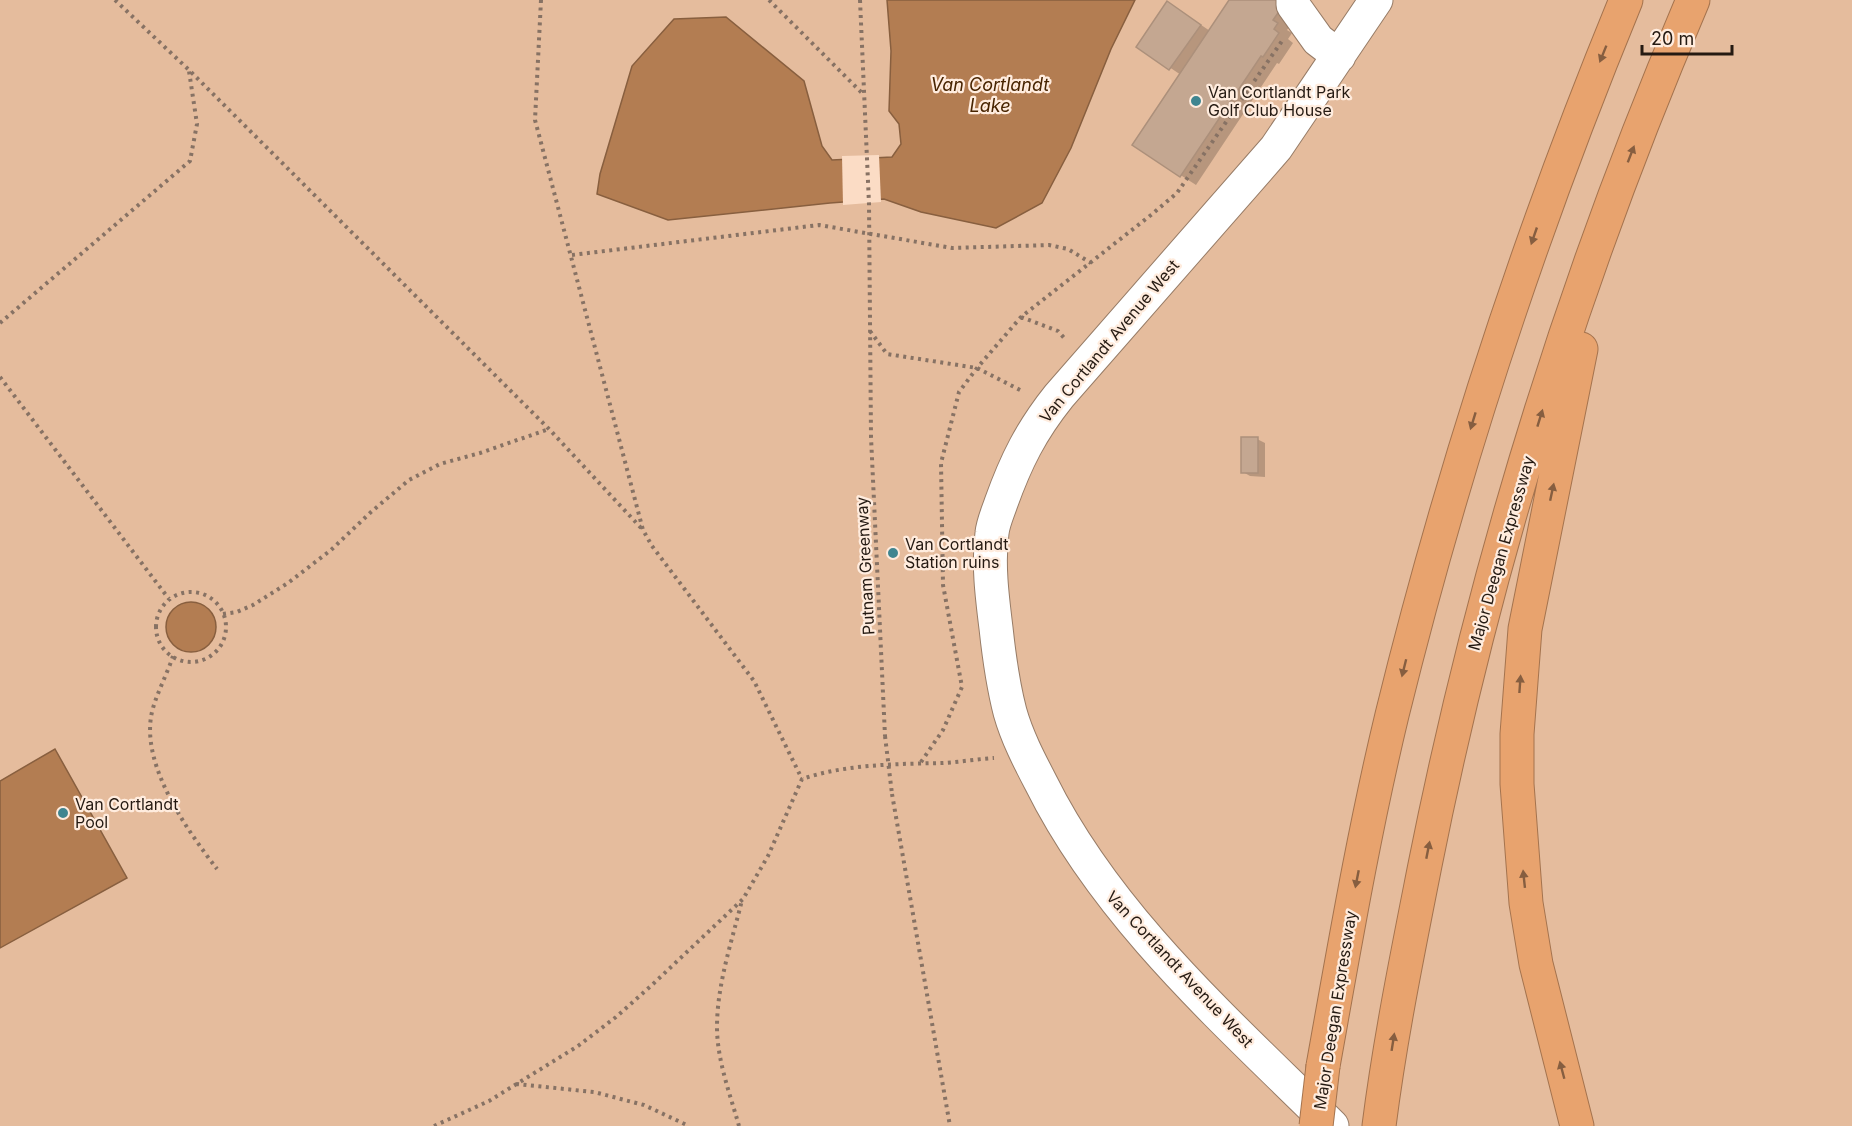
<svg xmlns="http://www.w3.org/2000/svg" width="1852" height="1126" font-family="Inter,sans-serif">
	<style>
		.green { fill: #e5bc9d }
		.water { fill: #b37d52; stroke: #885f3f; stroke-width: 1.5 }
		.pier { fill: #fbdcc5 }
		.shadow { fill: #0003 }
		.building { fill: #c4a791; stroke: #ac907b; stroke-width: 1.5 }
		.lines { fill: none; stroke-linecap: round; stroke-linejoin: round }
		.minor-casing { stroke: #977c67; stroke-width: 35 }
		.highway-casing { stroke: #a4734e; stroke-width: 35 }
		.path { stroke: #877264; stroke-width: 4; stroke-dasharray: 3 4.5; stroke-linecap: butt }
		.minor { stroke: #fff; stroke-width: 33 }
		.highway { stroke: #e8a36e; stroke-width: 33 }
		.highway-bridge-casing { stroke: #a4734e; stroke-width: 35; stroke-linecap: butt }
		.path-bridge { stroke: #877264; stroke-width: 4; stroke-dasharray: 3 4.5; stroke-linecap: butt }
		.highway-bridge { stroke: #e8a36e; stroke-width: 33 }
		.oneway { fill: #865e40 }
		.poi-dot { fill: #3f8590; stroke: #ffecde; stroke-width: 2 }
		.labels { text-anchor: middle; stroke-width: 4.5; stroke-linejoin: round; paint-order: stroke }
		.poi-label { font-size: 16px; fill: #251a12; stroke: #ffecde; text-anchor: start }
		.street-label { font-size: 16px; fill: #251a12; stroke: #ffecde }
		.water-label { font-size: 18px; font-style: italic; fill: #482400; stroke: #ffecde }
	</style>
	<rect width="100%" height="100%" fill="#fbdcc5"/>
	<!-- green -->
	<path class="green" d="M0,0H1852V1126H0Z"/>
	<!-- water -->
	<path class="water" d="M887,0H1135L1111,49L1071,148L1042,203L996,228L921,212L884,199L830,203L668,220L597,194L600,174L632,66L674,19L726,17L804,81L822,146L832,160L892,157L901,144L899,124L889,111L891,51Z
		M166 627a25 25 0 1 1 50 0a25 25 0 1 1-50 0Z
		M55,749L127,878L0,948V781Z"/>
	<!-- pier -->
	<path class="pier" d="M879,155L881,202L843,205L842,156Z"/>
	<!-- shadow -->
	<path class="shadow" d="M1230,0L1302,9L1287,30L1292,33L1288,39L1293,43L1279,64L1277,63L1196,185L1134,145L1181,75L1138,46L1182,12L1210,31Z
		M1257,439L1265,443V477L1250,476L1243,472Z"/>
	<!-- building -->
	<path class="building" d="M1229,0H1287L1273,20L1278,23L1274,29L1279,33L1263,57L1261,56L1180,177L1132,145Z
		M1167,1L1201,25L1169,70L1136,47Z
		M1241,437H1258V473H1241Z"/>
	<g class="lines">
		<defs>
			<path id="minor" d="M1293,0V5L1318,40L1339,56
				M1332,1126C1226,1021 1108,918 1041,783C1029,760 1017,737 1010,712C1003,685 999,656 996,628C992,596 988,564 992,533C993,523 998,512 1001,503C1016,461 1031,431 1059,396L1276,148L1376,0"/>
			<path id="highway" d="M1323,1066C1344,949 1364,831 1392,715C1452,471 1530,233 1626,0
				M1379,1126C1390,1039 1408,951 1425,865C1484,569 1574,278 1693,0
				M1577,1126L1536,964L1526,903L1517,784V734L1525,629L1581,349"/>
		</defs>
		<!-- minor casing -->
		<use href="#minor" class="minor-casing"/>
		<!-- highway casing -->
		<use href="#highway" class="highway-casing"/>
		<!-- path -->
		<path class="path" d="M115,0L189,70L549,429L643,530
			M541,0L535,120L643,530L652,546L754,681L802,779
			M769,0L864,95
			M860,0L869,204L871,437L885,736
			M572,255L819,225L952,248L1049,245L1068,249L1091,263
			M1021,317L1058,331L1066,340
			M0,323L190,161L197,124L189,71
			M870,331L887,354L977,368L1024,392
			M0,377L169,599
			M156 627a35 35 0 1 1 70 0a35 35 0 1 1-70 0Z
			M223,614L237,612L253,605L288,583L331,550L371,512L409,480L440,464L480,453L549,429
			M173,656C167,675 154,698 151,717C143,768 187,830 217,869
			M921,762L943,730L962,687L943,585L941,463L959,392L977,368L1021,317L1151,215L1177,193L1282,41
			M892,794L950,1126
			M516,1084L594,1092L644,1105L689,1126
			M434,1126L489,1101L578,1046L616,1017L653,984L743,899L768,856L802,779C846,764 897,764 943,763C960,762 977,759 994,758
			M739,1126C730,1094 717,1060 717,1027C717,984 732,941 742,900"/>
		<!-- minor -->
		<use href="#minor" class="minor"/>
		<!-- highway -->
		<use href="#highway" class="highway"/>
		<defs>
			<path id="highway-bridge" d="M1316,1126L1323,1066"/>
		</defs>
		<!-- highway-bridge casing -->
		<use href="#highway-bridge" class="highway-bridge-casing"/>
		<!-- path-bridge -->
		<path class="path-bridge" d="M885,736L892,794"/>
		<!-- highway-bridge -->
		<use href="#highway-bridge" class="highway-bridge"/>
	</g>
	<!-- one-way arrows -->
	<defs><path id="oneway-solid" d="M-6-.8H1V-3.2L6.5 0L1 3.2V.8H-6Z" transform="scale(1.5)"/></defs>
	<g class="oneway">
		<use href="#oneway-solid" transform="translate(1603 54) rotate(112)"/>
		<use href="#oneway-solid" transform="translate(1631 154) rotate(-69)"/>
		<use href="#oneway-solid" transform="translate(1534 236) rotate(109)"/>
		<use href="#oneway-solid" transform="translate(1540 418) rotate(-73)"/>
		<use href="#oneway-solid" transform="translate(1473 421) rotate(107)"/>
		<use href="#oneway-solid" transform="translate(1552 492) rotate(-78)"/>
		<use href="#oneway-solid" transform="translate(1404 668) rotate(104)"/>
		<use href="#oneway-solid" transform="translate(1520 684) rotate(-86)"/>
		<use href="#oneway-solid" transform="translate(1428 850) rotate(-79)"/>
		<use href="#oneway-solid" transform="translate(1357 879) rotate(101)"/>
		<use href="#oneway-solid" transform="translate(1524 879) rotate(-96)"/>
		<use href="#oneway-solid" transform="translate(1393 1042) rotate(-81)"/>
		<use href="#oneway-solid" transform="translate(1562 1070) rotate(-105)"/>
	</g>
	<!-- markers -->
	<g class="poi-dot">
		<circle cx="1196" cy="101" r="6"/>
		<circle cx="893" cy="553" r="6"/>
		<circle cx="63" cy="813" r="6"/>
	</g>
	<g class="labels">
		<!-- poi labels -->
		<g class="poi-label">
			<text x="1208" y="98">Van Cortlandt Park<tspan x="1208" dy="18">Golf Club House</tspan></text>
			<text x="905" y="550">Van Cortlandt<tspan x="905" dy="18">Station ruins</tspan></text>
			<text x="75" y="810">Van Cortlandt<tspan x="75" dy="18">Pool</tspan></text>
		</g>
		<!-- street labels -->
		<g class="street-label">
			<text transform="translate(1109 341) rotate(-50)" y="6">Van Cortlandt Avenue West</text>
			<text transform="translate(1501 553) rotate(-74)" y="6">Major Deegan Expressway</text>
			<text transform="translate(865 566) rotate(-93)" y="6">Putnam Greenway</text>
			<text transform="translate(1180 969) rotate(47)" y="6">Van Cortlandt Avenue West</text>
			<text transform="translate(1335 1010) rotate(-81)" y="6">Major Deegan Expressway</text>
		</g>
		<!-- water labels -->
		<g class="water-label">
			<text x="990" y="91">Van Cortlandt<tspan x="990" dy="21">Lake</tspan></text>
		</g>
	</g>
	<!-- scale -->
	<path d="M1642 45v9h90v-9" fill="none" stroke="#251a12" stroke-width="3"/>
	<text x="1651" y="45" font-size="18" fill="#251a12" stroke="#ffecde" stroke-width="4.5" paint-order="stroke">20 m</text>
</svg>
